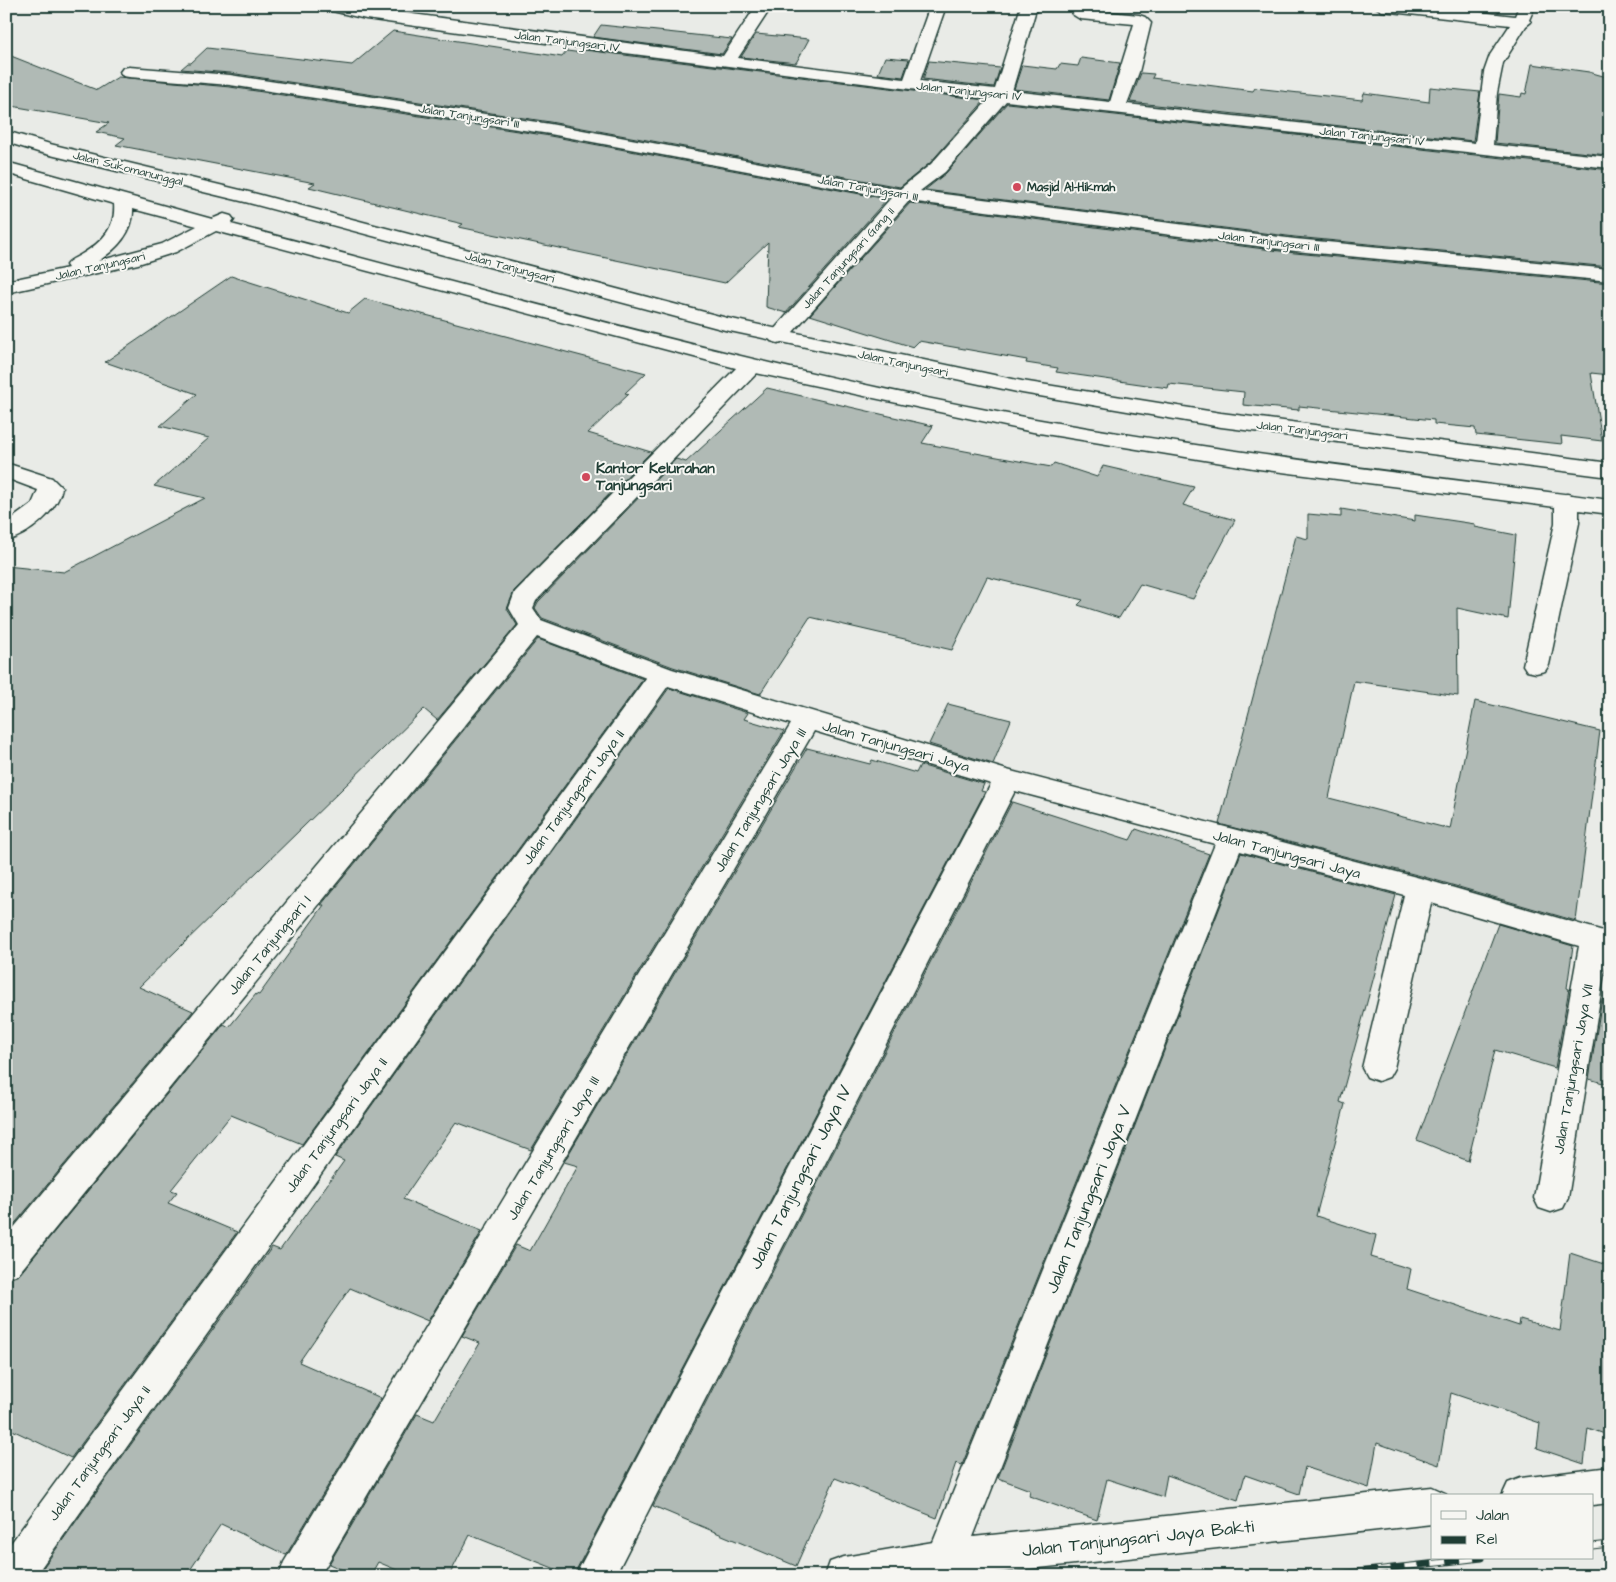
<svg xmlns="http://www.w3.org/2000/svg" width="1616" height="1582" font-family="'Architects Daughter',sans-serif">
	<style>
		.building { fill: #b0bab5; stroke: #1f3d34 }
		.lines { fill: none; stroke-linecap: round; stroke-linejoin: round }
		.minor-casing { stroke: #1f3d34; stroke-width: 3 }
		.major-casing { stroke: #1f3d34; stroke-width: 3 }
		.minor { fill: #f6f6f2; fill-rule: evenodd }
		.major { fill: #f6f6f2; fill-rule: evenodd }
		.rail-casing { stroke: #1f3d34; stroke-width: 7 }
		.rail { stroke: #f6f6f2; stroke-width: 5; stroke-dasharray: 14; stroke-linecap: butt }
		.poi-dot { fill: #d1495b; stroke: #f6f6f2; stroke-width: 2 }
		.labels { text-anchor: middle; stroke-width: 4; stroke-linejoin: round; paint-order: stroke }
		.far-street-label { font-size: 12px; fill: #1f3d34; stroke: #f6f6f2 }
		.far-poi-label { font-size: 12px; font-weight: bold; fill: #1f3d34; stroke: #f6f6f2; text-anchor: start }
		.poi-label { font-size: 15px; font-weight: bold; fill: #1f3d34; stroke: #f6f6f2; text-anchor: start }
		.street-label { font-size: 15px; fill: #1f3d34; stroke: #f6f6f2 }
		.near-street-label { font-size: 18px; fill: #1f3d34; stroke: #f6f6f2 }
	</style>
	<rect width="100%" height="100%" fill="#e9ebe7"/>
	<filter id="ink" filterUnits="userSpaceOnUse"><feTurbulence type="fractalNoise" baseFrequency=".02" numOctaves="2"/><feDisplacementMap in="SourceGraphic" scale="10" xChannelSelector="R" yChannelSelector="G"/><feConvolveMatrix kernelMatrix="1 2 1 2 8 2 1 2 1" color-interpolation-filters="sRGB"/></filter>
	<g filter="url(#ink)">
		<!-- building -->
		<path class="building" d="M601,25L732,39L722,54L593,37Z
			M393,31L562,57L567,51L582,53L584,50L985,100L930,163L900,187L550,122L230,73L181,69L188,63H191L207,48L352,65Z
			M756,34L809,39L796,63L741,57Z
			M6,54L97,90L118,77L230,87L550,136L887,199L786,313L766,307L768,242L725,283L459,227L463,224L309,187L315,183L116,145L125,138L96,132L109,123L6,105Z
			M885,57L909,59L903,77L878,74Z
			M1081,58L1120,63L1109,100L1014,89L1022,65L1057,69L1060,64L1078,66Z
			M929,61L1000,68L994,87L923,79Z
			M1532,64L1589,72L1610,78L1607,155L1495,143L1499,94L1521,97L1522,93L1526,94Z
			M1141,73L1154,74L1152,78L1253,91L1255,88L1362,100L1364,93L1429,102L1430,87L1480,92L1473,141L1130,102Z
			M1007,103L1610,170V267L1295,237L925,190L946,173Z
			M910,203L1295,253L1610,283V375L1591,373L1602,441L1561,436L1562,444L1476,435L1475,428L1434,424V420L1299,406V410L1243,405L1244,392L1169,384L1168,388L1056,372L1058,368L1026,363L1027,360L919,341L913,347L810,315Z
			M231,276L348,313L365,299L646,373L625,393L629,394L588,433L651,452L514,591L507,609L517,625L437,720L424,709L139,987L193,1011L6,1234V566L64,572L205,498L154,486L209,438L160,426L197,394L105,362Z
			M767,388L933,426L922,443L1051,467L1054,463L1097,477L1103,466L1194,487L1183,505L1235,520L1193,599L1140,584L1119,618L1078,605L1083,600L987,577L952,650L810,617L760,694L673,667L542,618L535,608L538,602L676,459L686,462Z
			M1341,509L1415,521V515L1475,524V527L1516,535L1508,619L1457,608L1458,696L1354,681L1329,798L1450,829L1475,701L1600,731L1576,921L1421,876L1219,824L1296,536L1308,539V514L1341,517Z
			M538,639L643,679L302,1144L231,1115L171,1190L177,1192L168,1203L237,1232L71,1458L6,1427V1280L19,1275L224,1024L229,1027L256,994L259,995L324,905H321Z
			M669,688L748,713L744,719L784,731L531,1150L456,1122L403,1199L482,1231L428,1321L350,1288L299,1362L381,1398L286,1555L221,1524L186,1576H37L272,1247L280,1250L344,1161L335,1157Z
			M948,704L1011,720L993,764L929,744Z
			M807,748L870,764L872,760L916,773L920,765L984,784L981,791L985,792L573,1576L470,1535L449,1576H411L378,1562L370,1576H357L329,1564L417,1414L434,1421L480,1343L462,1336L516,1245L530,1251L578,1166L564,1162Z
			M1012,802L1130,840L1136,829L1209,854L962,1465L956,1463L937,1518L835,1478L796,1566L653,1506Z
			M1241,853L1396,895L1340,1102L1345,1104L1316,1216L1376,1235L1371,1257L1411,1269L1407,1289L1519,1326L1520,1319L1560,1331L1570,1253L1610,1266V1436L1588,1428L1584,1464L1537,1448L1540,1423L1451,1393L1439,1465L1377,1443L1369,1488L1305,1467L1299,1494L1245,1475L1238,1500L1167,1475L1163,1497L1107,1479L1097,1520L1029,1496L1030,1490L998,1478Z
			M1498,924L1573,946L1567,988L1569,989L1555,1068L1495,1050L1468,1161L1417,1140Z
			M1602,999L1610,1001V1085L1589,1079Z"/>
		<g class="lines">
			<defs>
				<path id="minor" d="M322,6H353L723,56L756,6H772L738,58L904,79L930,6H946L920,81L995,89L1021,6H1037L1012,91L1110,102L1134,24L1080,19L1072,14L1080,9L1139,15L1145,17L1151,23L1139,72L1127,104L1475,143L1484,72L1490,55L1510,25L1382,11L1374,6H1427L1515,16L1519,6H1535L1529,20L1531,22L1526,26L1503,63L1497,93L1493,145L1610,157V168L1006,101L945,172L920,191L1295,239L1610,269V281L1295,251L909,201L785,341L778,343L771,341L768,337L771,333L891,198L550,134L230,85L129,77L123,76L120,72L123,68L129,67L230,75L550,124L900,189L931,164L989,99L458,32L366,19L324,9Z
					M751,360L759,361L762,366L759,371L536,601L533,608L541,620L672,669L1007,770L1420,878L1610,933V955H1607L1568,1198L1563,1208L1551,1212L1539,1208L1534,1198L1579,946L1431,903L1394,1068L1389,1077L1378,1081L1367,1077L1362,1068L1404,895L1240,851L973,1537L1432,1487L1445,1493L1447,1496H1432V1524L968,1576H825L830,1562L844,1557L933,1542L1215,844L1015,791L615,1576H575L991,784L814,731L320,1576H279L284,1562L791,724L668,686L35,1576H6V1550L646,678L537,637L18,1274L6,1278V1237L519,625L509,608L515,592L743,361Z
					M6,463L52,478L62,488C57,512 29,535 6,541V523L32,504L38,490L6,478Z
					M1567,494L1575,496L1579,501V523L1549,665L1545,671L1536,673L1527,671L1523,665L1555,523V501L1559,496Z
					M1610,1467V1503L1592,1505V1496H1502L1508,1483L1521,1478Z"/>
				<path id="major" d="M6,131L50,144L257,194L727,318L1022,381L1221,413L1610,463V477L1221,427L1022,393L725,330L245,202L38,152L6,142Z
					M6,162L212,219L224,214L231,216L234,220L231,224C498,293 764,370 1035,419C1226,453 1418,475 1610,500V514L1259,469L1033,432L751,372L216,231L176,252L138,264L6,293V281L68,268L66,265C70,259 76,258 82,254C102,242 116,228 114,204L6,173ZM133,209L197,226L162,244L98,261C116,250 134,232 133,209Z"/>
			</defs>
			<!-- minor casing -->
			<use href="#minor" class="minor-casing"/>
			<!-- major casing -->
			<use href="#major" class="major-casing"/>
			<!-- minor -->
			<use href="#minor" class="minor"/>
			<!-- major -->
			<use href="#major" class="major"/>
			<defs>
				<path id="rail" d="M1592,1546L1610,1544
					M1321,1576L1482,1558"/>
			</defs>
			<!-- rail casing -->
			<use href="#rail" class="rail-casing"/>
			<!-- rail -->
			<use href="#rail" class="rail"/>
		</g>
	</g>
	<!-- markers -->
	<g class="poi-dot">
		<circle cx="1017" cy="187" r="5"/>
		<circle cx="586" cy="477" r="5"/>
	</g>
	<g class="labels">
		<!-- far-street labels -->
		<g class="far-street-label">
			<text transform="translate(567 41) rotate(7)" y="4">Jalan Tanjungsari IV</text>
			<text transform="translate(969 91) rotate(6)" y="4">Jalan Tanjungsari IV</text>
			<text transform="translate(469 116) rotate(9)" y="4">Jalan Tanjungsari III</text>
			<text transform="translate(1372 136) rotate(6)" y="4">Jalan Tanjungsari IV</text>
			<text transform="translate(128 168) rotate(14)" y="4">Jalan Sukomanunggal</text>
			<text transform="translate(868 188) rotate(10)" y="4">Jalan Tanjungsari III</text>
			<text transform="translate(1269 241) rotate(7)" y="4">Jalan Tanjungsari III</text>
			<text transform="translate(848 258) rotate(-48)" y="4">Jalan Tanjungsari Gang II</text>
			<text transform="translate(100 266) rotate(-13)" y="4">Jalan Tanjungsari</text>
			<text transform="translate(510 267) rotate(15)" y="4">Jalan Tanjungsari</text>
			<text transform="translate(903 363) rotate(12)" y="4">Jalan Tanjungsari</text>
			<text transform="translate(1302 430) rotate(7)" y="4">Jalan Tanjungsari</text>
		</g>
		<!-- far-poi labels -->
		<g class="far-poi-label">
			<text x="1027" y="191">Masjid Al-Hikmah</text>
		</g>
		<!-- poi labels -->
		<g class="poi-label">
			<text x="596" y="473">Kantor Kelurahan<tspan x="596" dy="17">Tanjungsari</tspan></text>
		</g>
		<!-- street labels -->
		<g class="street-label">
			<text transform="translate(896 746) rotate(16)" y="5">Jalan Tanjungsari Jaya</text>
			<text transform="translate(573 797) rotate(-54)" y="5">Jalan Tanjungsari Jaya II</text>
			<text transform="translate(760 800) rotate(-59)" y="5">Jalan Tanjungsari Jaya III</text>
			<text transform="translate(1287 854) rotate(15)" y="5">Jalan Tanjungsari Jaya</text>
			<text transform="translate(269 945) rotate(-51)" y="5">Jalan Tanjungsari I</text>
			<text transform="translate(1573 1069) rotate(-80)" y="5">Jalan Tanjungsari Jaya VII</text>
			<text transform="translate(336 1125) rotate(-54)" y="5">Jalan Tanjungsari Jaya II</text>
			<text transform="translate(553 1148) rotate(-59)" y="5">Jalan Tanjungsari Jaya III</text>
			<text transform="translate(99 1453) rotate(-54)" y="5">Jalan Tanjungsari Jaya II</text>
		</g>
		<!-- near-street labels -->
		<g class="near-street-label">
			<text transform="translate(800 1177) rotate(-63)" y="6">Jalan Tanjungsari Jaya IV</text>
			<text transform="translate(1088 1199) rotate(-68)" y="6">Jalan Tanjungsari Jaya V</text>
			<text transform="translate(1138 1538) rotate(-6)" y="6">Jalan Tanjungsari Jaya Bakti</text>
		</g>
	</g>
	<!-- margin -->
	<rect width="1616" height="1582" fill="none" stroke="#f6f6f2" stroke-width="25"/>
	<rect x="12" y="12" width="1591" height="1557" fill="none" stroke="#1f3d34" stroke-width="2" filter="url(#ink)"/>
	<!-- legend -->
	<rect x="1431" y="1494" width="162" height="65" fill="#f6f6f2" stroke="#a0aca6"/>
	<rect x="1441" y="1511" width="25" height="8" fill="#f6f6f2" stroke="#a0aca6"/>
	<text x="1476" y="1520" font-size="15" fill="#1f3d34">Jalan</text>
	<rect x="1441" y="1536" width="25" height="8" fill="#1f3d34" stroke="#a0aca6"/>
	<text x="1476" y="1544" font-size="15" fill="#1f3d34">Rel</text>
</svg>
